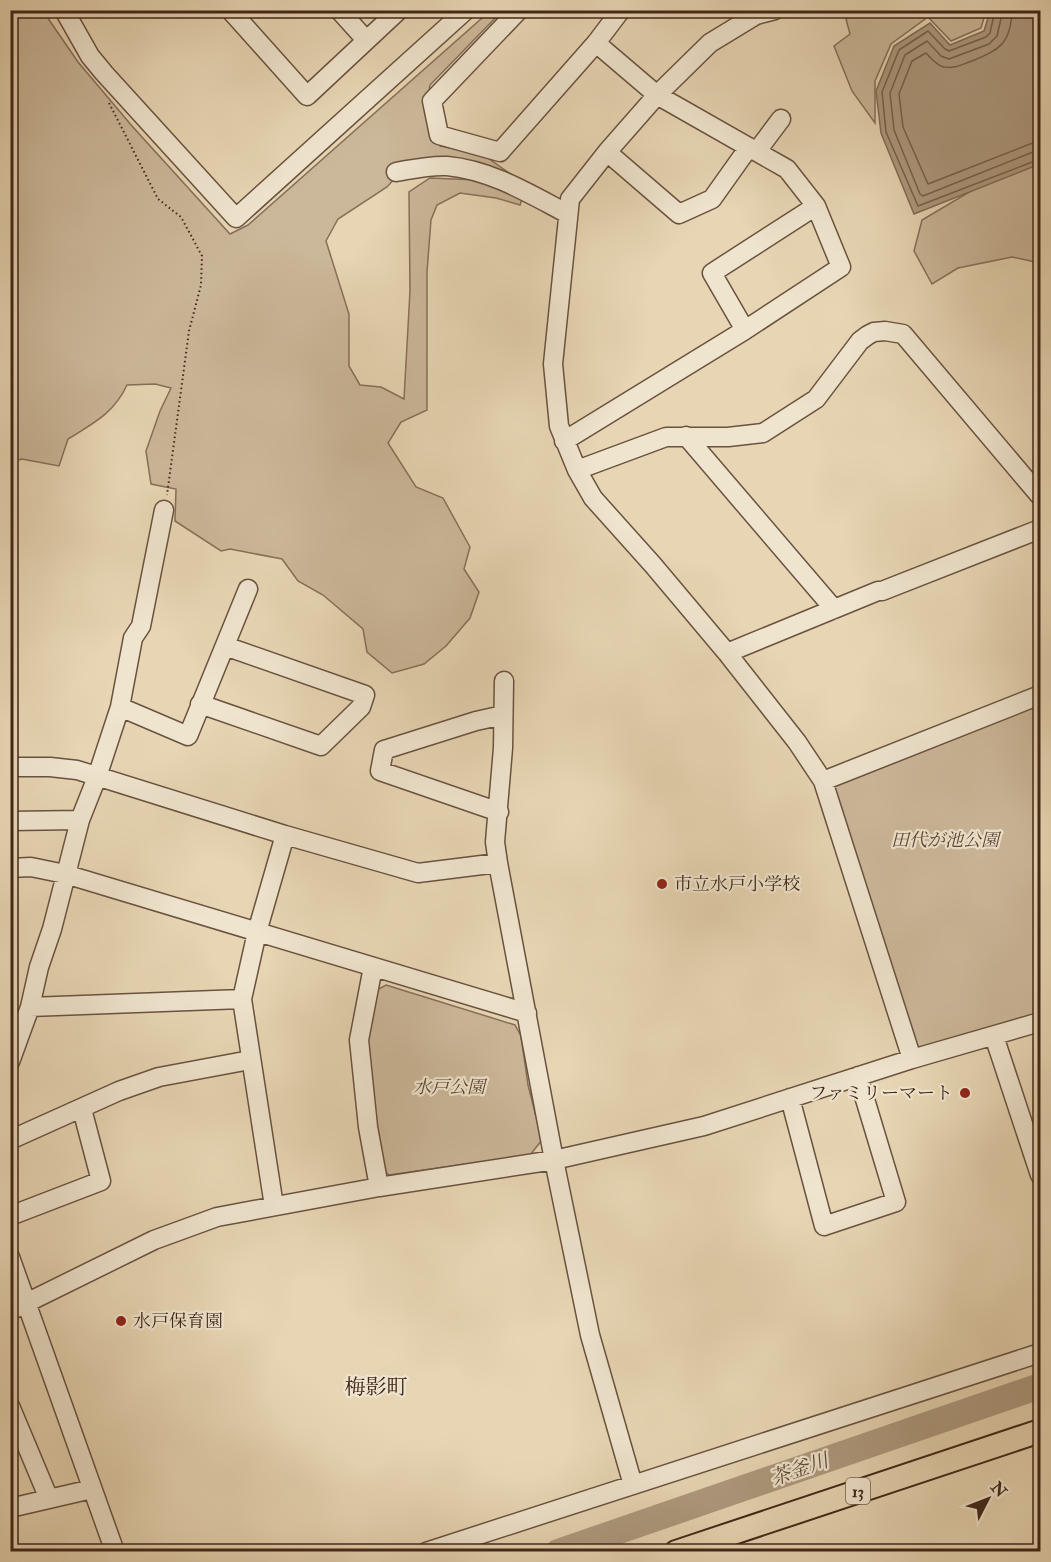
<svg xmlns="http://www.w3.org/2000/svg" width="1051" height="1562" font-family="'IM FELL Double Pica','Noto Serif JP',serif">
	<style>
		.green { fill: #cbb799; stroke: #866f59; stroke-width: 1.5 }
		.water { fill: #ae9a7f; stroke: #826c56; stroke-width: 1.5 }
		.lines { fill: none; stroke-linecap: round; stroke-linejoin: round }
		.shore { stroke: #77604c; stroke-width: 1.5 }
		.river { stroke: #ae9a7f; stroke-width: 26 }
		.minor-casing { stroke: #6a5240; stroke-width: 21 }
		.major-casing { stroke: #402719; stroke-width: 26 }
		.path { stroke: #402719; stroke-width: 2; stroke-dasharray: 1.5 3; stroke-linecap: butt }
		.minor { stroke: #efe4ce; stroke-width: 18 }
		.major { stroke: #e7d5b3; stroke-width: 22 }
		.poi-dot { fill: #8f2418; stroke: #efe4ce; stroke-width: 2 }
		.labels { text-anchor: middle; stroke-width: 4.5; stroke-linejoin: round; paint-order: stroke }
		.shield { fill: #efe4ce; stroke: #74604f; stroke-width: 1.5 }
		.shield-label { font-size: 16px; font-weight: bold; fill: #402719 }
		.park-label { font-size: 18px; font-style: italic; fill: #5c4433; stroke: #efe4ce }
		.poi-label { font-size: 18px; fill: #402719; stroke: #efe4ce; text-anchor: start }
		.water-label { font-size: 20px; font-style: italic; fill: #614a38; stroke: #efe4ce }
		.quarter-label { font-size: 21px; fill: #402719; stroke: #efe4ce }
	</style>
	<rect width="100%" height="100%" fill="#e7d5b3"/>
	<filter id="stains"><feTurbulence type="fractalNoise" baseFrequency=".00333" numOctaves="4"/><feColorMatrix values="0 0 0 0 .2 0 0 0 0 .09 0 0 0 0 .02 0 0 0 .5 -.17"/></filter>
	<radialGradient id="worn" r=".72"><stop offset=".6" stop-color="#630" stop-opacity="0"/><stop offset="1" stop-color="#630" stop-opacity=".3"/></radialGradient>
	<!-- green -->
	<path class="green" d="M18,11H43L78,62L132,126L230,234L248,225L490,11H502L430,85L427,104L440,146L482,154L532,189L406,166L387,187L338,219L326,241L349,314V366L360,385L381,387L404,399L410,291L409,192L430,178L478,180L522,199L520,205L496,198L460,193L437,205L431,220L427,272V410L401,422L388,443L416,487L443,498L470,547L464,569L479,592L470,618L446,646L424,664L392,673L367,652L363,629L323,595L298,581L282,559L230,549L221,551L175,521L176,489L151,484L146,451L160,411L171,388L155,384L127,385C114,413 94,423 68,439L59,466L22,459L11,462L10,22Z
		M851,11V10L986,11L981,28L951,41L928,17L891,44L875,81V123L852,91L834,46L850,34L846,19Z
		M1040,150V263L1012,257L958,268L932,284L914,251L922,220Z
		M1040,700V1014L915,1054L827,783Z
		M386,985L515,1025L521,1036L528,1085L542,1140L530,1155L389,1175L381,1168L364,1041L375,991Z"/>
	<!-- water -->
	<path class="water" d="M990,11H1040V164L914,214L881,133L876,91L894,46L930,23L950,45L984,31Z"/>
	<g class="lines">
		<!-- shore -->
		<path class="shore" d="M995,10L990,33L986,37L949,51L945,49L928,31L899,50L882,92L886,132L918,206L1040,159
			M1003,10L997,36L989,44L949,59L941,56L927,41L905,55L890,93L894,130L920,194L923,196L1033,152L1040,151
			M1012,10C1011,44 999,50 972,61C963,64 954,69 944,67C936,65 932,59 926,53L912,61L899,94L903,127L928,184L1030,144L1040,142"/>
		<!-- river -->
		<path class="river" d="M558,1552L1040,1386"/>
		<defs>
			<path id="minor" d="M64,10L90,56L104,73L236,218L466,10
				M230,10L307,96L399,10
				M339,10L366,40
				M519,10L432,101L439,135L500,152L596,43L621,10
				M775,10L756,15L710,43L657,95L607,152L570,199L553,364L559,426L577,470L593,498L653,565L727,653L797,742L823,781L912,1059
				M757,151L781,119
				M607,152L679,214L712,199L749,147
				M396,172C413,169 430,165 447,166C491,170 530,194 568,214
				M745,330L712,273L816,206
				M686,436L834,609
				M564,441L745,330L841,267L816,206L787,169L657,95L596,43
				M577,470L666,437H728L763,433L816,399L860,341L868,335L874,332L885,331L903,334L1040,496
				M727,653L878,591H882L1040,529
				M504,681L503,748L495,842L498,863L554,1160L590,1335L633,1485
				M200,704L321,746L361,707L365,695L225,646
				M120,707L188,736L248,589
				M10,767H50L77,770L285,835L418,873L498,863
				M823,781L1040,695
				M499,812L380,771L384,750L476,721L503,715
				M10,821L80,820
				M10,868L31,867L65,874L527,1013
				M373,967L359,1040L368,1127L379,1187
				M30,1007L242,999
				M994,1036L1040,1175
				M10,1062L30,1007L39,967L52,929L80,820L97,777L120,707L133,638L141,626L164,510
				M790,1098L824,1226L896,1202L858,1076
				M10,1140L119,1091L159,1077L250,1060
				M274,1206L242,999L257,932L285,835
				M10,1216L101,1181L82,1109
				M10,1257L115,1552
				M10,1311L154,1240L217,1217L379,1187L554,1160L704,1126L912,1059L1040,1022
				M10,1406L49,1499
				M10,1508L92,1489
				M426,1552L1040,1353"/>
			<path id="major" d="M676,1552L1040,1431"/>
		</defs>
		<!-- minor casing -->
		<use href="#minor" class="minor-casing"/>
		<!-- major casing -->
		<use href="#major" class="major-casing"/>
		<!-- path -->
		<path class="path" d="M109,103L158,199L181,217L202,256L201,285L189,331L167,495"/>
		<!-- minor -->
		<use href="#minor" class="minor"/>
		<!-- major -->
		<use href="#major" class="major"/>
	</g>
	<!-- markers -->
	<g class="poi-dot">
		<circle cx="662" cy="884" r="6"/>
		<circle cx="965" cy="1093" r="6"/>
		<circle cx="121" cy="1321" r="6"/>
	</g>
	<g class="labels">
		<!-- shield labels -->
		<rect class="shield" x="846" y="1478" width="24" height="26" rx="4.5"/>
		<g class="shield-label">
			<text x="858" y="1497">13</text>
		</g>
		<!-- park labels -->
		<g class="park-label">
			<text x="945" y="846">田代が池公園</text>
			<text x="449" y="1093">水戸公園</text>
		</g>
		<!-- poi labels -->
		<g class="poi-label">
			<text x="674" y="890">市立水戸小学校</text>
			<text x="953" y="1099" text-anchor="end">ファミリーマート</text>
			<text x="133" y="1327">水戸保育園</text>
		</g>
		<!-- water labels -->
		<g class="water-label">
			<text transform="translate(799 1469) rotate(-19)" y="7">茶釜川</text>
		</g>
		<!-- quarter labels -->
		<g class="quarter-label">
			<text x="376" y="1394">梅影町</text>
		</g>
	</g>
	<!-- margin -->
	<rect width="1051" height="1562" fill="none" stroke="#e7d5b3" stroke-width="36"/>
	<rect x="12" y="12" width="1027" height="1538" fill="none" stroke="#402719" stroke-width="3"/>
	<rect x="18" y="18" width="1015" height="1526" fill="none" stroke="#402719" stroke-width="1.5"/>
	<!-- north arrow -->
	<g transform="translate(988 1499) rotate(48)" stroke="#efe4ce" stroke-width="4.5" paint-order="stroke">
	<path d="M0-4.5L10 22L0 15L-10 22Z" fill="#402719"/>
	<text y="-9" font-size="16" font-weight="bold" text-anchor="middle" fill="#402719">N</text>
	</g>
	<rect width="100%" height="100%" filter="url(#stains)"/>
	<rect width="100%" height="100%" fill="url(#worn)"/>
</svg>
